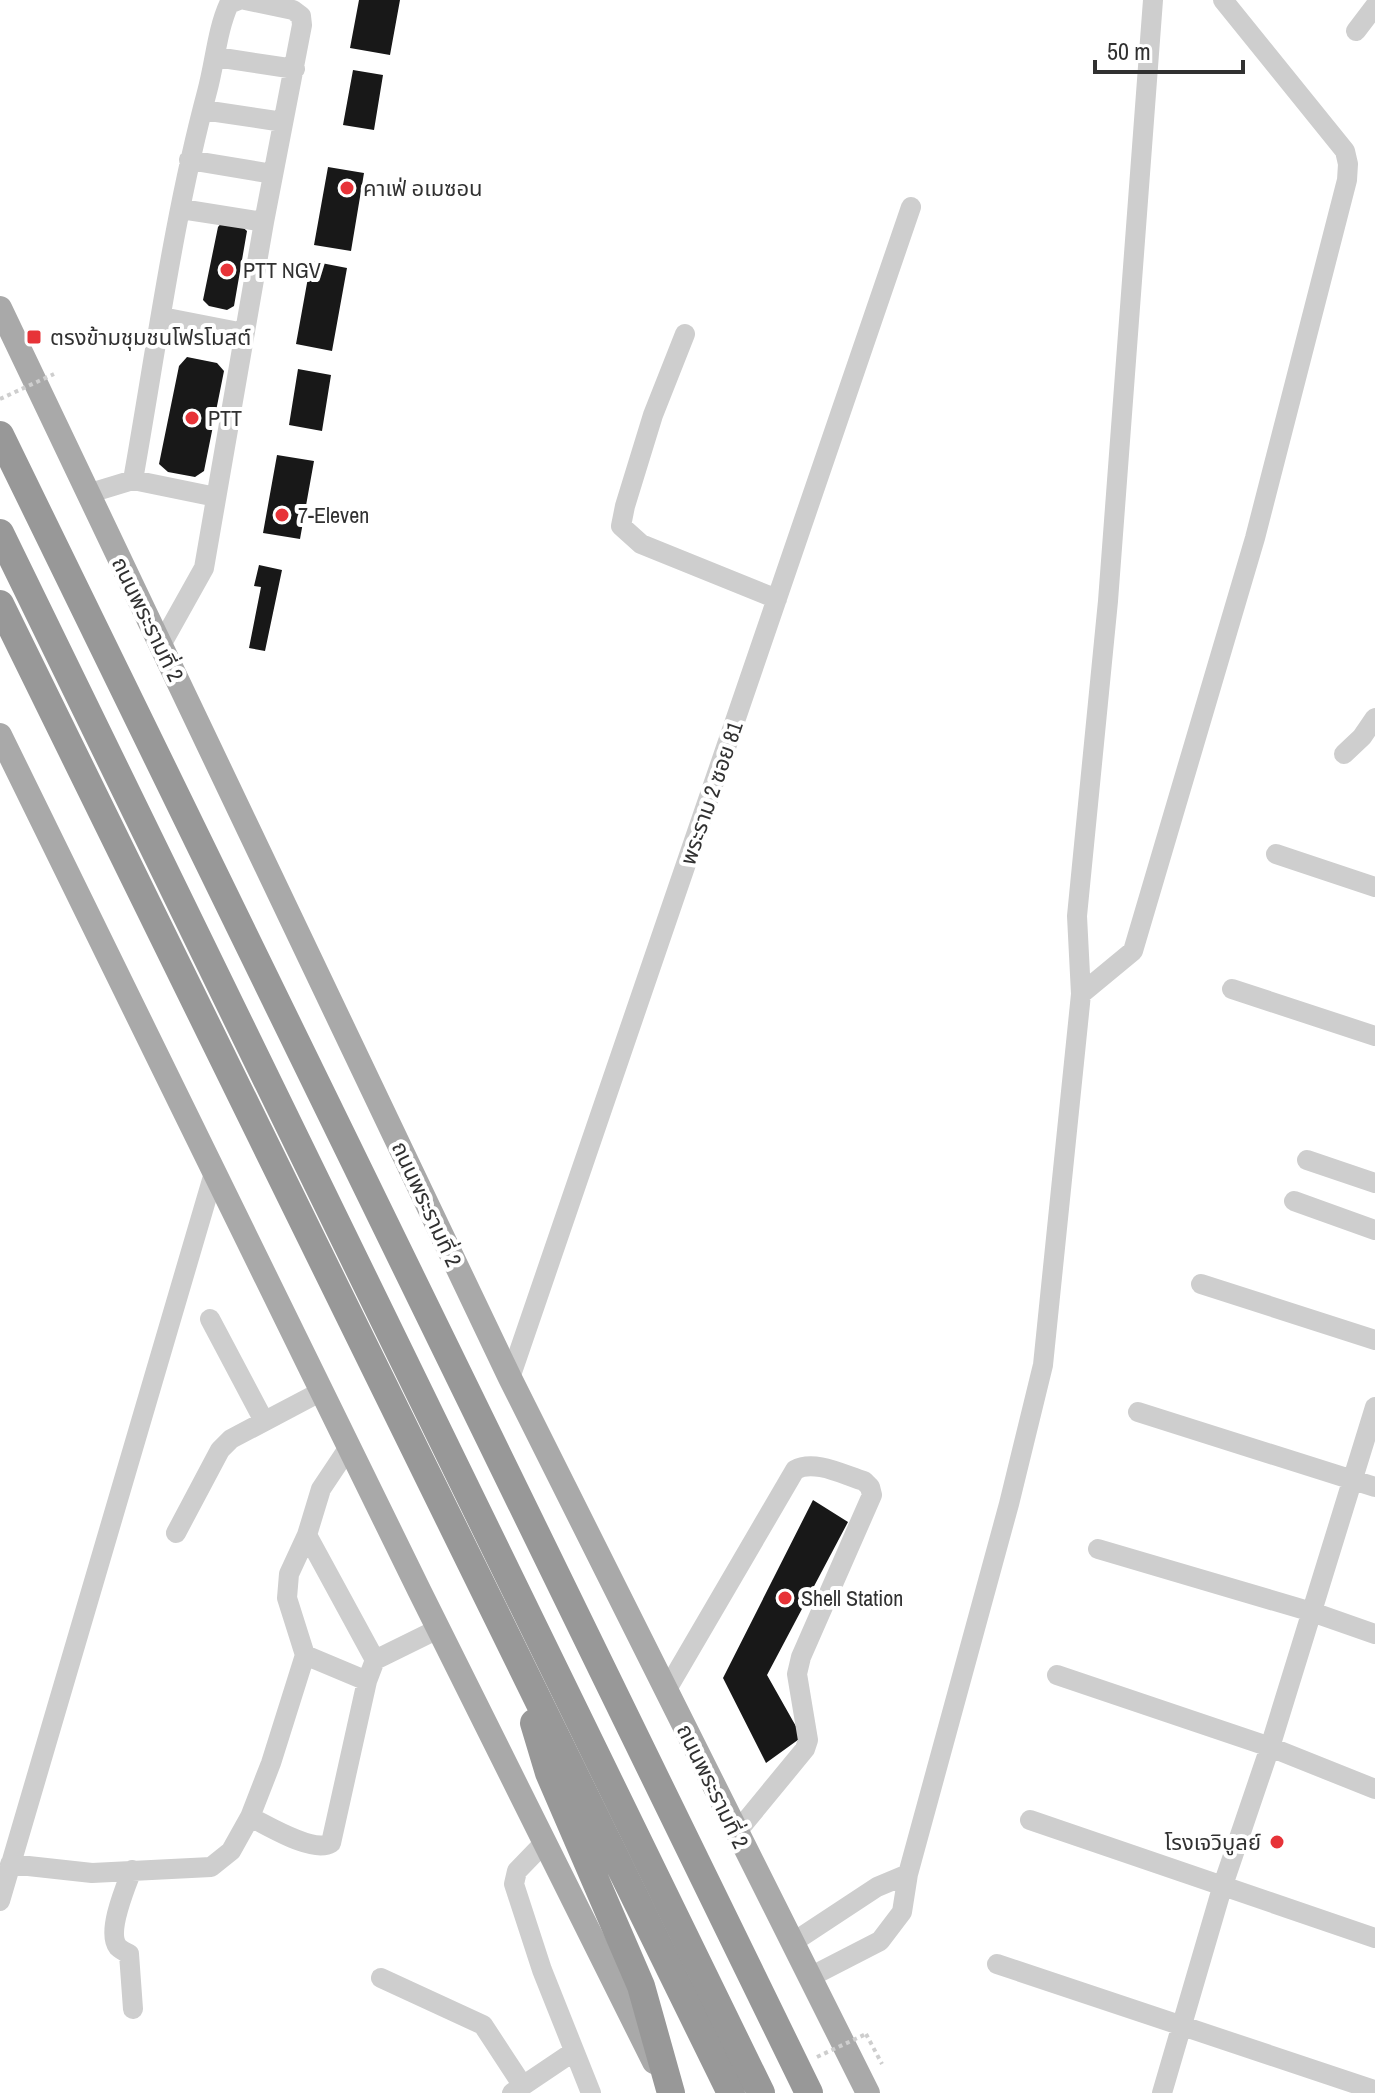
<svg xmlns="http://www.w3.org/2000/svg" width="1375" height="2093" font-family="'Archivo Narrow','Noto Sans Thai',sans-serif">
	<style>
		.building { fill: #181818 }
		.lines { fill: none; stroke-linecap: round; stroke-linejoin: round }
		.path { stroke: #cecece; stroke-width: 4; stroke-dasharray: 4 4; stroke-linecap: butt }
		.minor { stroke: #cecece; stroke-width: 20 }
		.major { stroke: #a9a9a9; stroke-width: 24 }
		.highway { stroke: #989898; stroke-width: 28 }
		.path-bridge { stroke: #cecece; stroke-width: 4; stroke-dasharray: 4 4; stroke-linecap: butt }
		.highway-bridge { stroke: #989898; stroke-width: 28 }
		.poi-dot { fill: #e73338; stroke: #fff; stroke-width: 3 }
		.labels { text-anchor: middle; stroke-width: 8; stroke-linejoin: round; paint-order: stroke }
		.poi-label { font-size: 22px; fill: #313131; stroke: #fff; text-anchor: start }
		.street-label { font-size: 22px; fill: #313131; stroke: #fff }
	</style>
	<rect width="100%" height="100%" fill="#fff"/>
	<!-- building -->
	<path class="building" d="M359,0H400L390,55L350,48Z
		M353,70L383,75L374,130L343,125Z
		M328,167L364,173L351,251L314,245Z
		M223,221L239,224L247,231L234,306L227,310L209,306L203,300L218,227Z
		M311,261L347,268L332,351L296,344Z
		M187,357L217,363L224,371L204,471L195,477L168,472L159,464L179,366Z
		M298,369L331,375L322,431L289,425Z
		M277,455L314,461L300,539L263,533Z
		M259,565L282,570L265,651L249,648L261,587L254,586Z
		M813,1500L848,1522L767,1675L802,1737L766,1763L723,1678Z"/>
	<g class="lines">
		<!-- path -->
		<path class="path" d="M866,2034L882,2064"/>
		<!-- minor -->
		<path class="minor" d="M1356,31L1375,6
			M216,57L295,69
			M203,110L283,122
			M189,160L273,174
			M181,209L264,222
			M162,317L244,333
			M685,334L653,415L625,506L621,526L641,544L777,599
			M133,480L216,497
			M87,494L133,480C156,351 173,219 207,92C215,63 217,30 229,4L239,0
			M161,645L204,568L264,222L302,25L301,16L293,10L245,0
			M1344,754L1362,737L1375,718
			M1276,854L1375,887
			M1232,989L1375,1036
			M1081,994L1133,951L1255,538L1347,180L1348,164L1345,151L1223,0
			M1307,1160L1375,1183
			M1294,1201L1375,1230
			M1201,1284L1375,1340
			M210,1319L264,1421
			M510,1378L911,207
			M1138,1412L1375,1487
			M349,1447L321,1489L307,1535L289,1574L287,1598L305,1655L271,1763L250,1817C269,1826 313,1854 331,1843L367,1681L375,1660L438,1629
			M176,1533L220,1450L231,1439L322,1391
			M307,1535L375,1660
			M1098,1549L1312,1612L1375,1634
			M305,1655L367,1681
			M1057,1675L1270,1747L1375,1789
			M666,1691L795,1470C814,1459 844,1475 864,1481L870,1487L872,1495L801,1657L797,1674L808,1740L805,1749L736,1833
			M1030,1820L1375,1938
			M545,1842L517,1871L514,1884L542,1970L591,2093
			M10,1864L92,1873L211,1867L231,1851L250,1817
			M132,1870C126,1886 106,1932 118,1947C120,1949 127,1953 129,1954L133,2009
			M0,1901L214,1173
			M792,1943L877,1887L908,1874
			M997,1964L1371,2089
			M810,1977L880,1941L902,1912L908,1874L1009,1504L1043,1365L1081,994L1077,916L1108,601L1153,0
			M381,1978L483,2025L523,2086
			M512,2093L573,2052
			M1162,2093L1222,1888L1270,1747L1375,1407"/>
		<!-- major -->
		<path class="major" d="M0,308L510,1378L868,2093
			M0,735L420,1592L654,2062"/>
		<!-- highway -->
		<path class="highway" d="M0,604L731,2093
			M534,1723L549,1773L641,1986L671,2093"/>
		<!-- path-bridge -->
		<path class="path-bridge" d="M0,399L54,374
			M817,2057L866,2034"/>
		<!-- highway-bridge -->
		<path class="highway-bridge" d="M0,435L809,2093
			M0,533L761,2093"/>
	</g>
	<!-- markers -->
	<g class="poi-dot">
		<circle cx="347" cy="188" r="8"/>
		<circle cx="227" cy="270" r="8"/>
		<rect x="26" y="329" width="16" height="16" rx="4"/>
		<circle cx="192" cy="418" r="8"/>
		<circle cx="282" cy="515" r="8"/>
		<circle cx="785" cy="1598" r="8"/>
		<circle cx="1277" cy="1842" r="8"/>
	</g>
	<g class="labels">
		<!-- poi labels -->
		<g class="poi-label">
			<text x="363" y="196">คาเฟ่ อเมซอน</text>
			<text x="243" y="278">PTT NGV</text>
			<text x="50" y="345">ตรงข้ามชุมชนโฟรโมสต์</text>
			<text x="208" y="426">PTT</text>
			<text x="298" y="523">7-Eleven</text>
			<text x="801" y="1606">Shell Station</text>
			<text x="1261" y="1850" text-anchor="end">โรงเจวิบูลย์</text>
		</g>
		<!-- street labels -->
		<g class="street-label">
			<text transform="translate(148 619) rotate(64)" y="8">ถนนพระรามที่ 2</text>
			<text transform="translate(711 793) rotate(-71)" y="8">พระราม 2 ซอย 81</text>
			<text transform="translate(427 1204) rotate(65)" y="8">ถนนพระรามที่ 2</text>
			<text transform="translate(713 1786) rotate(64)" y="8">ถนนพระรามที่ 2</text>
		</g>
	</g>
	<!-- scale -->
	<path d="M1095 60v12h148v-12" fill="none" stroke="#313131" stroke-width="4"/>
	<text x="1107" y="60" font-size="24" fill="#313131" stroke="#ffffff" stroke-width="6" paint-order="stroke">50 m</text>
</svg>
